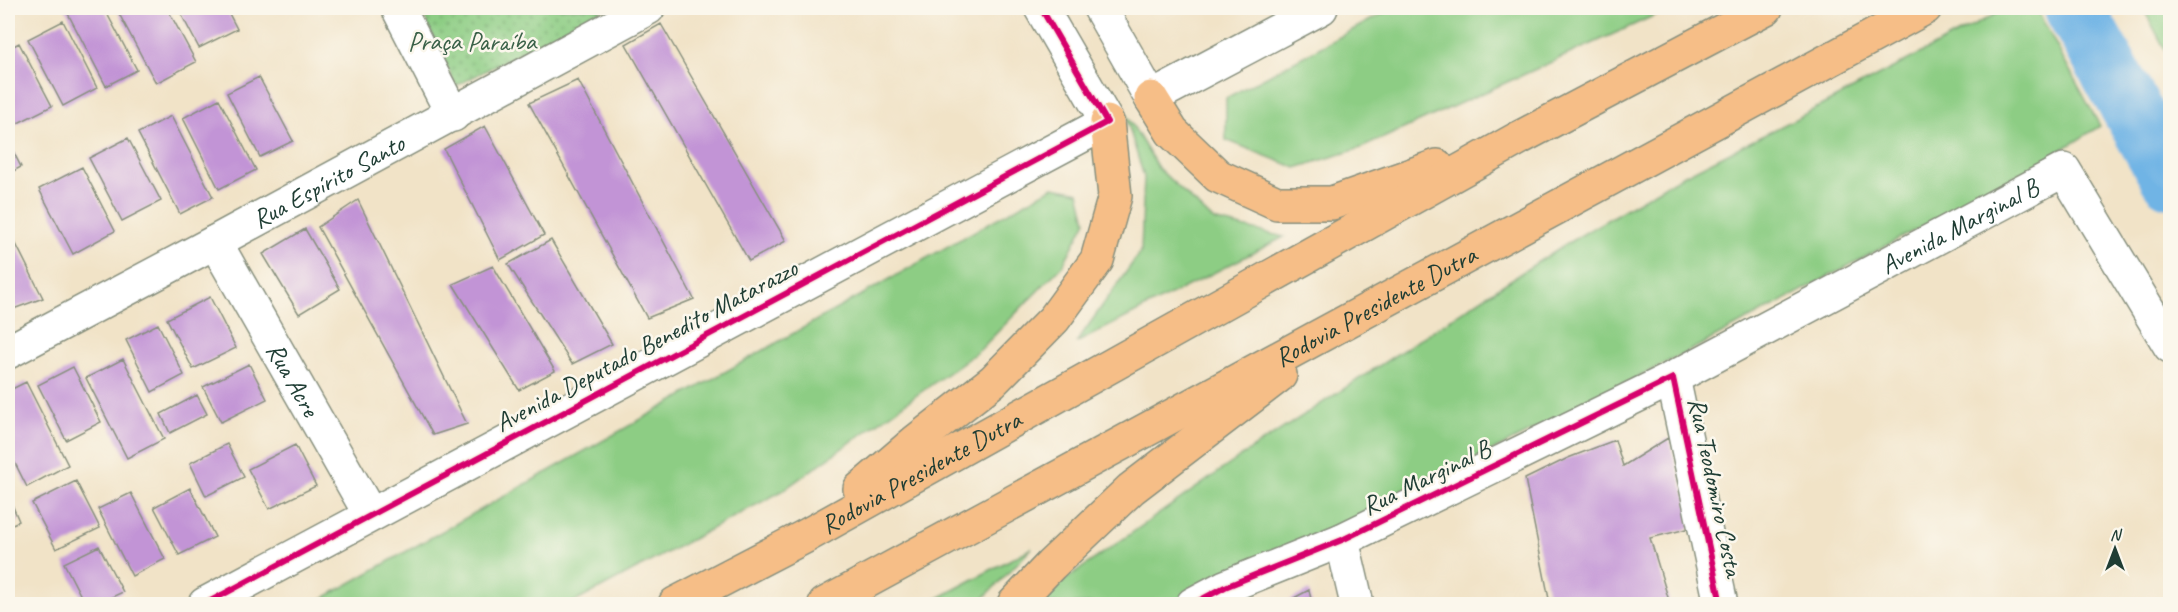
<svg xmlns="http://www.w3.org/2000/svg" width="2178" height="612" font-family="Caveat,sans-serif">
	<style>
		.grass { fill: #8dcd84; stroke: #56855c; stroke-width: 1.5 }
		.park { fill: url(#park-dots); stroke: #56855c; stroke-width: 1.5 }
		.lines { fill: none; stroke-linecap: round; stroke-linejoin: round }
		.river { stroke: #6fb4e5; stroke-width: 60 }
		.building { fill: #c294d6 }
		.minor-casing { stroke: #88907e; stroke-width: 36 }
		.highway-casing { stroke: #88907e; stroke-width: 36 }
		.minor { stroke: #fff; stroke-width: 33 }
		.highway { stroke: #f6be87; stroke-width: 33 }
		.cycleway-casing { stroke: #fbf7ec; stroke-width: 10 }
		.cycleway { stroke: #d6006c; stroke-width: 6 }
		.labels { text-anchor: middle; stroke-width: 5; stroke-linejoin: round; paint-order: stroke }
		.park-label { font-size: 26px; fill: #3a6148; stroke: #fbf7ec }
		.street-label { font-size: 26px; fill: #1f3d34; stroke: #fbf7ec }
	</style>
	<defs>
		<pattern id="park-dots" width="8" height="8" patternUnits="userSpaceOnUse" patternTransform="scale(1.5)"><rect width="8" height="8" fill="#8dcd84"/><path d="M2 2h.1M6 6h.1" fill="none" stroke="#73a86d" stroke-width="1.8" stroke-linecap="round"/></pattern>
	</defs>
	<rect width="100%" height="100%" fill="#fbf7ec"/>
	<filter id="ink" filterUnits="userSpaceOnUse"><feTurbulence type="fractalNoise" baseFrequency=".0167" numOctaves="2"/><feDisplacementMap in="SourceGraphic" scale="12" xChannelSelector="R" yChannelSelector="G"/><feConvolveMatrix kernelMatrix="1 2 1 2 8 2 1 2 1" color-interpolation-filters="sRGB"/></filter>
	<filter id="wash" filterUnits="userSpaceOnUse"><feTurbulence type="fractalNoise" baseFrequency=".008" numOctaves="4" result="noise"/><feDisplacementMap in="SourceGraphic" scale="24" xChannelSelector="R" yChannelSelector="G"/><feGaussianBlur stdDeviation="1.35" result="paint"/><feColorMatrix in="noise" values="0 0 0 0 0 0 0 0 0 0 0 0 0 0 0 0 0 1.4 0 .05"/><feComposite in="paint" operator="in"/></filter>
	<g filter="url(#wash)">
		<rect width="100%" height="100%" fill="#f1e3c7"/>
		<!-- grass -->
		<path class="grass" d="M1393,8H1671L1361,148L1296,168L1226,140V98Z
			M2007,8H2036L2100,126L2044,161L1695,348L1336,530L1225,572L1171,604H1039L1059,584L1250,450L1561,247L1673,181L1807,113Z
			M2143,8H2170V60V59Z
			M1124,111L1158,168L1213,220L1284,237L1076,343L1141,251L1144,177Z
			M1053,187L1079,192L1086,221L1063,265L980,350L782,491L571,604H313Z
			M1032,548L978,604H927Z"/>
		<!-- park -->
		<path class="park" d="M420,8H606L456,86Z"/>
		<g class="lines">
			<!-- river -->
			<path class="river" d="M2074,8L2170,178"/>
		</g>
		<g id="blocks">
			<!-- building -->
			<path class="building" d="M65,8H104L137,70L106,86Z
				M116,8H167L196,62L156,83Z
				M178,8H226L237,29L199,48Z
				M63,21L97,88L63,106L28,39Z
				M661,24L786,241L749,261L626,44Z
				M19,43L52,106L14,125L8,112V49Z
				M259,77L293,141L260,157L227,93Z
				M578,80L694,299L647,318L529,103Z
				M219,99L256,170L219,189L183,118Z
				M171,116L213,197L180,214L138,133Z
				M485,126L544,235L500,260L444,149Z
				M128,138L161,201L122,221L89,158Z
				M8,141L21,167L8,174Z
				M82,167L115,231L73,254L39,189Z
				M358,200L467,424L433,435L318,227Z
				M8,228L43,298L8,311Z
				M305,229L340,289L299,314L263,254Z
				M551,240L612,344L572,364L508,264Z
				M493,266L555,371L519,390L453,284Z
				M210,297L236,348L193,369L167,319Z
				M158,324L184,375L152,392L126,340Z
				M123,359L164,439L127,458L86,378Z
				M249,364L267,399L221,422L203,387Z
				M73,367L101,422L66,440L38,385Z
				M26,382L68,465L27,487L8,449V391Z
				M197,395L207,414L170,433L161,414Z
				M1668,438L1695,527L1650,538L1670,604H1550L1525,479L1568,458L1615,440L1623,466Z
				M227,444L244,477L206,496L190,463Z
				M295,445L316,486L269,509L248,469Z
				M76,481L100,528L56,549L32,503Z
				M190,488L215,537L179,555L154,507Z
				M131,493L165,559L132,576L98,509Z
				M8,495L19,521L8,526Z
				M99,546L123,592L97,604H85L64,563Z
				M1309,590L1312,604H1283Z"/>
		</g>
	</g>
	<g filter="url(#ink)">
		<use href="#blocks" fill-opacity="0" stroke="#88907e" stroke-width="1.5"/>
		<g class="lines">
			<defs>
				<g id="minor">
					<path d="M398,8L453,115"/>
					<path d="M1100,8L1151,98L1321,8"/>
					<path id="s1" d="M215,242L370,514"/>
					<path id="s2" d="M8,352L215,242L648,8"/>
					<path d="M1673,378L1721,604"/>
					<path d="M1342,540L1357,604"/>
					<path d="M205,604L1107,122L1041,8"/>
					<path id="s3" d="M1193,604L1225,587L1342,540L1673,378L2064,170L2170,346"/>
				</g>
				<g id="highway">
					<path d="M1151,98L1172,132L1218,176L1277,203H1332L1437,166"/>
					<path d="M860,489L915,442L993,381L1054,319L1097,260L1115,196L1107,122"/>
					<path id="s4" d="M675,604L804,537L1521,137L1766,8"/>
					<path id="s5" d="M825,604L1925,8"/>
					<path d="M1014,604L1051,565L1131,489L1280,375"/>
				</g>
			</defs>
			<!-- minor casing -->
			<use href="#minor" class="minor-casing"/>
			<!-- highway casing -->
			<use href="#highway" class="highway-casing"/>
			<!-- minor -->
			<use href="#minor" class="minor"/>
			<!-- highway -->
			<use href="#highway" class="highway"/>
			<defs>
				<path id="cycleway" d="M205,604L1107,122L1041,8
					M1193,604L1225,587L1342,540L1673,378L1721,604"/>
			</defs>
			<!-- cycleway casing -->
			<use href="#cycleway" class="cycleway-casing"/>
			<!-- cycleway -->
			<use href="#cycleway" class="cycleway"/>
		</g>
	</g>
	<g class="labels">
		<!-- park labels -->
		<g class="park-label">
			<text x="472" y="50">Praça Paraíba</text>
		</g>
		<!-- street labels -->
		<g class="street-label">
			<text dy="9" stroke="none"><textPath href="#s2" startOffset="363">Rua Espírito Santo</textPath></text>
			<text dy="9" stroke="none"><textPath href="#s3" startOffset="855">Avenida Marginal B</textPath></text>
			<text dy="9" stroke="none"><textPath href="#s5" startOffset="626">Rodovia Presidente Dutra</textPath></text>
			<text transform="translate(646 345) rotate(-28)" y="9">Avenida Deputado Benedito Matarazzo</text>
			<text dy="9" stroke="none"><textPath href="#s1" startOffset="158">Rua Acre</textPath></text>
			<text dy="9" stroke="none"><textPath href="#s4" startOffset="279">Rodovia Presidente Dutra</textPath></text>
			<text transform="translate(1426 477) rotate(-26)" y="9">Rua Marginal B</text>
			<text transform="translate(1716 487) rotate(78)" y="9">Rua Teodomiro Costa</text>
		</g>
	</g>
	<!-- margin -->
	<rect width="2178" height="612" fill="none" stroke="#fbf7ec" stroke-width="30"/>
	<!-- north arrow -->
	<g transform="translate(2115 549)" stroke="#fbf7ec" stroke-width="4.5" paint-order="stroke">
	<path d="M0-4.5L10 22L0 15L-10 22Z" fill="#1f3d34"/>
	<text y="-9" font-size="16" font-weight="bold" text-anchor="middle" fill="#1f3d34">N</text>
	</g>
</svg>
